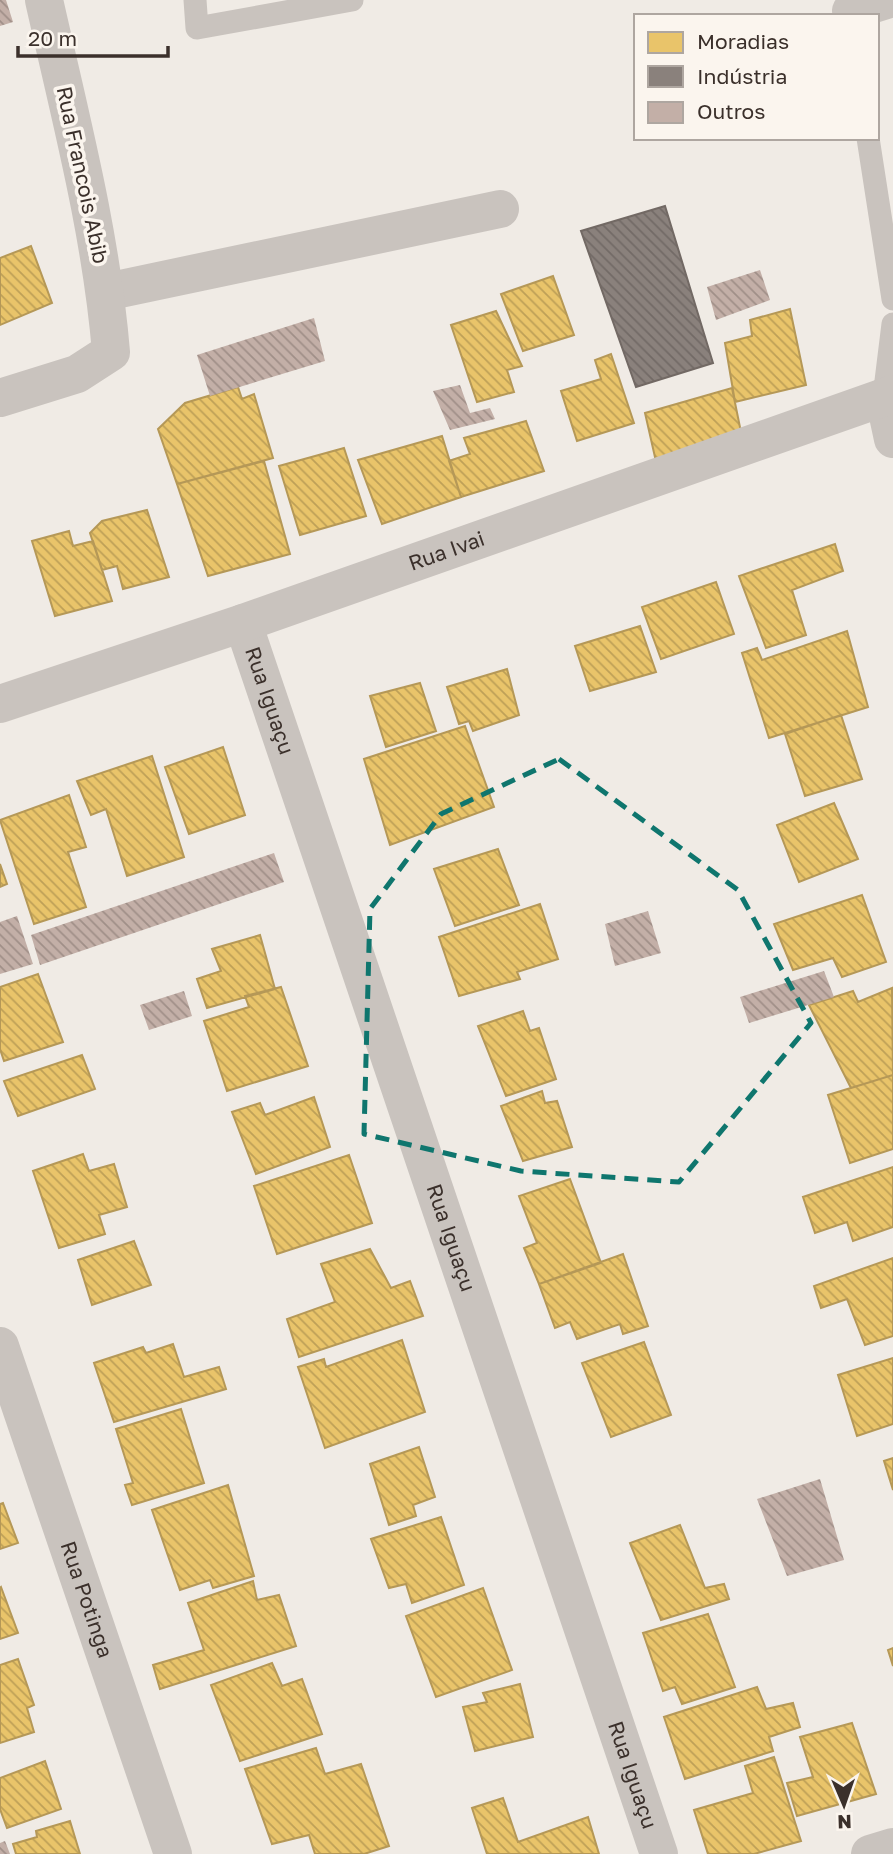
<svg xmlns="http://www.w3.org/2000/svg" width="893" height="1854" font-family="'Golos Text',sans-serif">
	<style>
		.homes { fill: url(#homes-back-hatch); stroke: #b59857; stroke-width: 2 }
		.industry { fill: url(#industry-back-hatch); stroke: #726964; stroke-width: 2 }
		.building { fill: url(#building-back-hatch) }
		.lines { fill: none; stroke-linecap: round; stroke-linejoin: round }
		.service { stroke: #c9c3be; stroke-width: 23 }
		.minor { stroke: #c9c3be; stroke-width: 38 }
		.marked { fill: none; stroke: #0f766e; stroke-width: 5; stroke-dasharray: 14 9; stroke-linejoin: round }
		.labels { text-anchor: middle; stroke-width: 7; stroke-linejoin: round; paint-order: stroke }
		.street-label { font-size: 21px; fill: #3b302b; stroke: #fbf5ee }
	</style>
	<defs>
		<pattern id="homes-back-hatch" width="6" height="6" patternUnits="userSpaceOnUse" patternTransform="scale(1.75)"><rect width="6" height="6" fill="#e9c46a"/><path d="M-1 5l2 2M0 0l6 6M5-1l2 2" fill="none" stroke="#bea057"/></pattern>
		<pattern id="industry-back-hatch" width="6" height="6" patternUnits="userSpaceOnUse" patternTransform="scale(1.75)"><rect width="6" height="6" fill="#8a817c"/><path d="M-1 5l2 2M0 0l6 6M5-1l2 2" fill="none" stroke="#726a66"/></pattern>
		<pattern id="building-back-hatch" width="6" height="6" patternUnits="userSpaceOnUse" patternTransform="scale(1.75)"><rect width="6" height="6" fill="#c3afa7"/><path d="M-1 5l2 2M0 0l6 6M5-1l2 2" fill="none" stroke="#a08f88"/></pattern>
	</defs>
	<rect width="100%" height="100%" fill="#f0ebe5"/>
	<!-- homes -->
	<path class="homes" d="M31,246L52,303L0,325V258Z
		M553,276L574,335L523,351L501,294Z
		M790,309L806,385L735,402L725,343L752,336L750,320Z
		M496,311L522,366L507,370L514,392L477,402L451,325Z
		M611,354L634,423L577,441L561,391L601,379L595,360Z
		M238,387L242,399L254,394L273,458L177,484L158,429L185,403Z
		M732,388L743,442L657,466L645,413Z
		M526,421L544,471L461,497L449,461L470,454L464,438Z
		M442,436L461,497L382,524L358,460Z
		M344,448L366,516L300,535L279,466Z
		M264,461L290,554L208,576L177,484Z
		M147,510L169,577L123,589L117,566L102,570L90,533L102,521Z
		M69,531L73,546L93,541L112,601L55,616L32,541Z
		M835,544L843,571L792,590L806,635L766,648L739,576Z
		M716,582L734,634L661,659L642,607Z
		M640,626L656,672L590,691L575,646Z
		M847,631L868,707L769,738L742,653L757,648L762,660Z
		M507,669L519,715L473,731L469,721L459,724L447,687Z
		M420,683L436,731L386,747L370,696Z
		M841,715L862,779L805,796L785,734Z
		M465,726L494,807L390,845L364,759Z
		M223,747L245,815L189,834L165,767Z
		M152,756L184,857L127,876L106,809L91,815L77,781Z
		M69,795L86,847L68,852L86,907L34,924L0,820Z
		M834,803L858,859L799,882L777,825Z
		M498,849L519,905L455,926L434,869Z
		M0,864L7,884L0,887Z
		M862,895L886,962L842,977L833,958L793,970L774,924Z
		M540,904L558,959L517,972L520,979L459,996L439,937Z
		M260,935L275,989L207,1008L197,979L221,971L212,949Z
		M38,974L63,1042L4,1061L0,1049V987Z
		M281,987L308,1066L227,1091L204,1021L249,1007L245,996Z
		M892,988L893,1075L851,1088L809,1005L853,991L858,1002Z
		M523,1011L530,1031L539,1028L556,1079L506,1096L478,1026Z
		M82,1055L95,1089L18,1116L4,1081Z
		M893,1075V1149L850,1163L828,1095Z
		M542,1091L545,1103L557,1101L572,1147L523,1161L501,1106Z
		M314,1097L330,1147L256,1174L232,1112L260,1103L265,1115Z
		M83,1154L89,1171L114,1164L127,1207L99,1215L105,1234L59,1248L33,1171Z
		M349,1155L372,1223L277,1254L254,1186Z
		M893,1167V1227L853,1241L847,1222L815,1233L803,1197Z
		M570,1179L601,1263L539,1284L524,1248L537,1243L519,1196Z
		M134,1241L151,1285L92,1305L78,1260Z
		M370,1249L391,1288L410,1281L423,1316L299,1357L287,1319L335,1302L321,1264Z
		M623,1254L648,1326L623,1334L620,1324L577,1339L570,1322L555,1328L539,1284Z
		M893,1258V1336L865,1345L847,1299L821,1308L814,1286Z
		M402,1340L425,1412L325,1448L298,1367L324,1359L326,1367Z
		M644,1342L671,1415L611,1437L582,1363Z
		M173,1344L184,1377L219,1367L226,1389L114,1422L94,1363L143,1347L146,1353Z
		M893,1358V1424L857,1436L838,1375Z
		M181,1409L204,1483L132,1505L125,1485L133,1483L116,1429Z
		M419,1447L435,1497L413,1505L416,1516L389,1525L370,1464Z
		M893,1458V1490L884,1461Z
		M228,1485L254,1576L213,1588L210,1580L180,1590L152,1510Z
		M3,1503L18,1543L0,1549V1504Z
		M441,1517L464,1585L412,1603L406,1584L389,1588L371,1539Z
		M680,1525L705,1588L724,1584L729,1599L661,1620L630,1543Z
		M253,1581L257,1600L279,1595L296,1646L160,1689L153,1665L204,1650L188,1603Z
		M1,1587L18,1633L0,1639V1588Z
		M483,1588L512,1670L436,1697L406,1616Z
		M708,1614L735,1687L682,1704L675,1687L663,1691L643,1633Z
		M893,1648V1666L888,1650Z
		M18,1659L34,1705L27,1708L34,1732L0,1743V1665Z
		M272,1663L282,1686L302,1679L322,1734L240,1761L211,1685Z
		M520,1684L533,1737L475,1751L463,1707L487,1702L483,1693Z
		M757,1687L766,1709L793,1703L800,1727L769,1737L773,1751L685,1779L664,1717Z
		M852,1723L876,1794L797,1816L787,1783L813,1777L800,1737Z
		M316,1748L325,1774L361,1764L389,1846L364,1854H315L309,1835L272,1844L245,1769Z
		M774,1757L801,1841L754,1854H708L694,1810L753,1793L745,1766Z
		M45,1761L61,1809L7,1828L0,1809V1778Z
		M503,1798L518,1842L588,1817L599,1854H487L472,1808Z
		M70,1821L80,1854H16L13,1844L37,1837L36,1831Z"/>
	<!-- industry -->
	<path class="industry" d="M665,206L713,363L636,387L581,231Z"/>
	<!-- building -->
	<path class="building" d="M0,0H6L13,22L0,26Z
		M760,270L770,300L716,320L707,287Z
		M314,318L325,361L210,396L197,355Z
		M460,385L470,413L490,408L495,419L450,430L433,391Z
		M274,853L284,882L40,965L31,935Z
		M648,911L661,953L615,966L605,924Z
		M17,916L33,964L0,974V922Z
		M824,971L834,997L749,1023L740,997Z
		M184,991L192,1016L149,1030L140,1005Z
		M820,1479L844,1560L787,1576L757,1499Z
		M5,1841L10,1854H0V1843Z"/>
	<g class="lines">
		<!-- service -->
		<path class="service" d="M195,0L197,28L352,0
			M868,138L893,299
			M884,397L893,324"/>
		<!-- minor -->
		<g class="minor">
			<path d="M851,11L886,0"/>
			<path d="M106,292L500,209"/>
			<path d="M884,397L893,439"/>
			<path d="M0,398L77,374L111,352C101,232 70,116 44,0"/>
			<path id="s1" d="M243,623L659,1854"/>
			<path id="s2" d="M0,704L243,623L893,394"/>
			<path id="s3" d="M0,1346L173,1854"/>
			<path d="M870,1854L893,1847"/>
		</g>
	</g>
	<!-- marked area -->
	<path class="marked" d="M559,759L738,890L811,1023L679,1182L521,1171L364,1134L370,909L441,814Z"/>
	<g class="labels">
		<!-- street labels -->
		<g class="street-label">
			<text transform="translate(82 175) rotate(78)" y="7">Rua Francois Abib</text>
			<text dy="7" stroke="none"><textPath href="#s2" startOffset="472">Rua Ivai</textPath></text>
			<text dy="7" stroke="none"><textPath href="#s1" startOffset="82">Rua Iguaçu</textPath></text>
			<text dy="7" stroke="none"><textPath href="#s1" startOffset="649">Rua Iguaçu</textPath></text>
			<text dy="7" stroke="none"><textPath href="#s3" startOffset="268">Rua Potinga</textPath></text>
			<text dy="7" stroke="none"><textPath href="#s1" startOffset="1216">Rua Iguaçu</textPath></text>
		</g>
	</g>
	<!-- legend -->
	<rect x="634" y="14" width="245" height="126" fill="#fbf5ee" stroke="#aea6a0" stroke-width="2"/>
	<rect x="648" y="32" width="35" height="21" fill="#e9c46a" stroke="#aea6a0" stroke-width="2"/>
	<text x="697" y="49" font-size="21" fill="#3b302b">Moradias</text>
	<rect x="648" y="66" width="35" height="21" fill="#8a817c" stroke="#aea6a0" stroke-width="2"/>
	<text x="697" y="84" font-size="21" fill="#3b302b">Indústria</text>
	<rect x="648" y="102" width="35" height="21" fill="#c3afa7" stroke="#aea6a0" stroke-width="2"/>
	<text x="697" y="119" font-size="21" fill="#3b302b">Outros</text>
	<!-- north arrow -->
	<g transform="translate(844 1805) rotate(178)" stroke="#fbf5ee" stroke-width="5" paint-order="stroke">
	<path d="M0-5L12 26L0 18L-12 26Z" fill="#3b302b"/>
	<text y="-10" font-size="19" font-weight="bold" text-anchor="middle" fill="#3b302b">N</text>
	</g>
	<!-- scale -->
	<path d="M18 46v10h150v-10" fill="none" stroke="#3b302b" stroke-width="3.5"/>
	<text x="28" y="46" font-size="21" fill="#3b302b" stroke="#fbf5ee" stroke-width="5" paint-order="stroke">20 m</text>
</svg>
